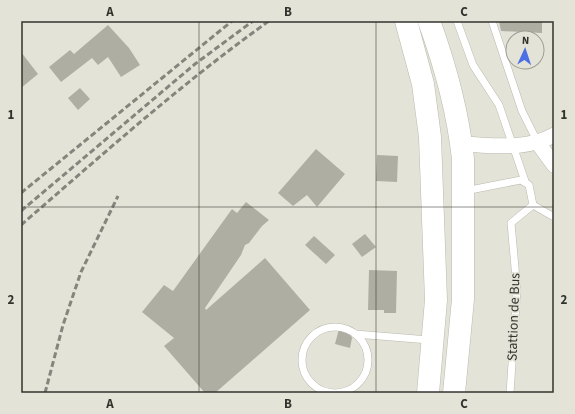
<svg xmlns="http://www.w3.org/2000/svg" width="575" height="414" font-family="'Source Sans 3',sans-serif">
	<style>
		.building { fill: #afaea3 }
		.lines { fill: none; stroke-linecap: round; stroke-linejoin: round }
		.lane-casing { stroke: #bab9ae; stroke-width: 8 }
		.street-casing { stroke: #bab9ae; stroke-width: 16 }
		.primary-casing { stroke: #bab9ae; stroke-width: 23 }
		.lane { stroke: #fff; stroke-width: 7 }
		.street { stroke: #fff; stroke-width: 15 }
		.primary { stroke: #fff; stroke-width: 22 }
		.rail { stroke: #85857d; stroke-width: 3; stroke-dasharray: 6 3; stroke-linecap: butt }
		.grid { fill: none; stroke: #33332e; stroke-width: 1; stroke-opacity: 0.55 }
		.labels { text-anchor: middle; stroke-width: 3.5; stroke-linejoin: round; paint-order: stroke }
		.street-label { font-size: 14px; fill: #33332e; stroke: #e4e3d8 }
		.neatline { fill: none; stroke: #33332e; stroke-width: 1.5 }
		.grid-label { font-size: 13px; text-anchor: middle; font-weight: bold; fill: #33332e }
	</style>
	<rect width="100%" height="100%" fill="#e4e3d8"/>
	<!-- building -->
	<path class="building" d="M499,21H542V33L501,31Z
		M108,25L129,48L140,65L121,77L108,57L98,65L92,58L61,82L49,67L70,50L74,54Z
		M21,52L38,74L21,88Z
		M80,88L90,99L78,110L68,98Z
		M316,149L345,174L317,207L307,195L293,206L278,193Z
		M377,155L398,156L397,182L376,181Z
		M246,202L269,220L262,226L249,243L245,245L241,255L205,308L206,310L265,258L310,310L215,393H205L164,346L174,338L142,312L164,285L173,291L232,209L237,213Z
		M365,234L376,247L362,257L352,244Z
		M314,236L335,255L326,264L305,245Z
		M369,270L397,271L396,313H384V310H368Z
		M340,325L355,329L350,333L352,338L350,348L335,344Z"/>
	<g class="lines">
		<defs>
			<path id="lane" d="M457,21L473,65L499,105L525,181
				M492,21L522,111L538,143
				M465,191L521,180L529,185L533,205L554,217
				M302 360a33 33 0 1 1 66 0a33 33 0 1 1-66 0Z
				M355,334L429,340
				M510,393L517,290L511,223L533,205"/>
			<path id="street" d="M538,143L554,165
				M461,144C493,145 525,151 554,135"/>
			<path id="primary" d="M406,21L423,84L430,137L436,300L428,393
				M429,21C445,65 458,113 463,159V299L454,393"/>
		</defs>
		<!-- lane casing -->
		<use href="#lane" class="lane-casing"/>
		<!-- street casing -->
		<use href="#street" class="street-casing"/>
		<!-- primary casing -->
		<use href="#primary" class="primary-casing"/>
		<!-- lane -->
		<use href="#lane" class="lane"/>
		<!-- street -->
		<use href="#street" class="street"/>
		<!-- primary -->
		<use href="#primary" class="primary"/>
		<!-- rail -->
		<path class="rail" d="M21,193L232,21
			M21,211L195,64L253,21
			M21,225C102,155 182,83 269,21
			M45,393L63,325L81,272L118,196"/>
	</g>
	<!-- grid -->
	<path class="grid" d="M199,21V393M376,21V393M21,207H554"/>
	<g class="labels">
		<!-- street labels -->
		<g class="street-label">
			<text transform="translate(513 317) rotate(-88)" y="5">Stattion de Bus</text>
		</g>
	</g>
	<!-- border -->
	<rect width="575" height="414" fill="none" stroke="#e4e3d8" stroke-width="44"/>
	<!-- north arrow -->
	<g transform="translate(525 50) rotate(3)"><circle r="19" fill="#e4e3d8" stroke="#9d9d94"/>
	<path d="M0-3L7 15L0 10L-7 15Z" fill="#4c70e4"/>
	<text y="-6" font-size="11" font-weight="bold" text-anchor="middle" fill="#33332e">N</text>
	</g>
	<rect x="22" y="22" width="531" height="370" class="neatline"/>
	<g class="grid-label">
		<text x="110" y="16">A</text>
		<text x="288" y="16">B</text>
		<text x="464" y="16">C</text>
		<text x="11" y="119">1</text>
		<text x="564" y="119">1</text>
		<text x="11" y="304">2</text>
		<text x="564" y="304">2</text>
		<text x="110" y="408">A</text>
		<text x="288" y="408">B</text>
		<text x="464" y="408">C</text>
	</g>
</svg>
